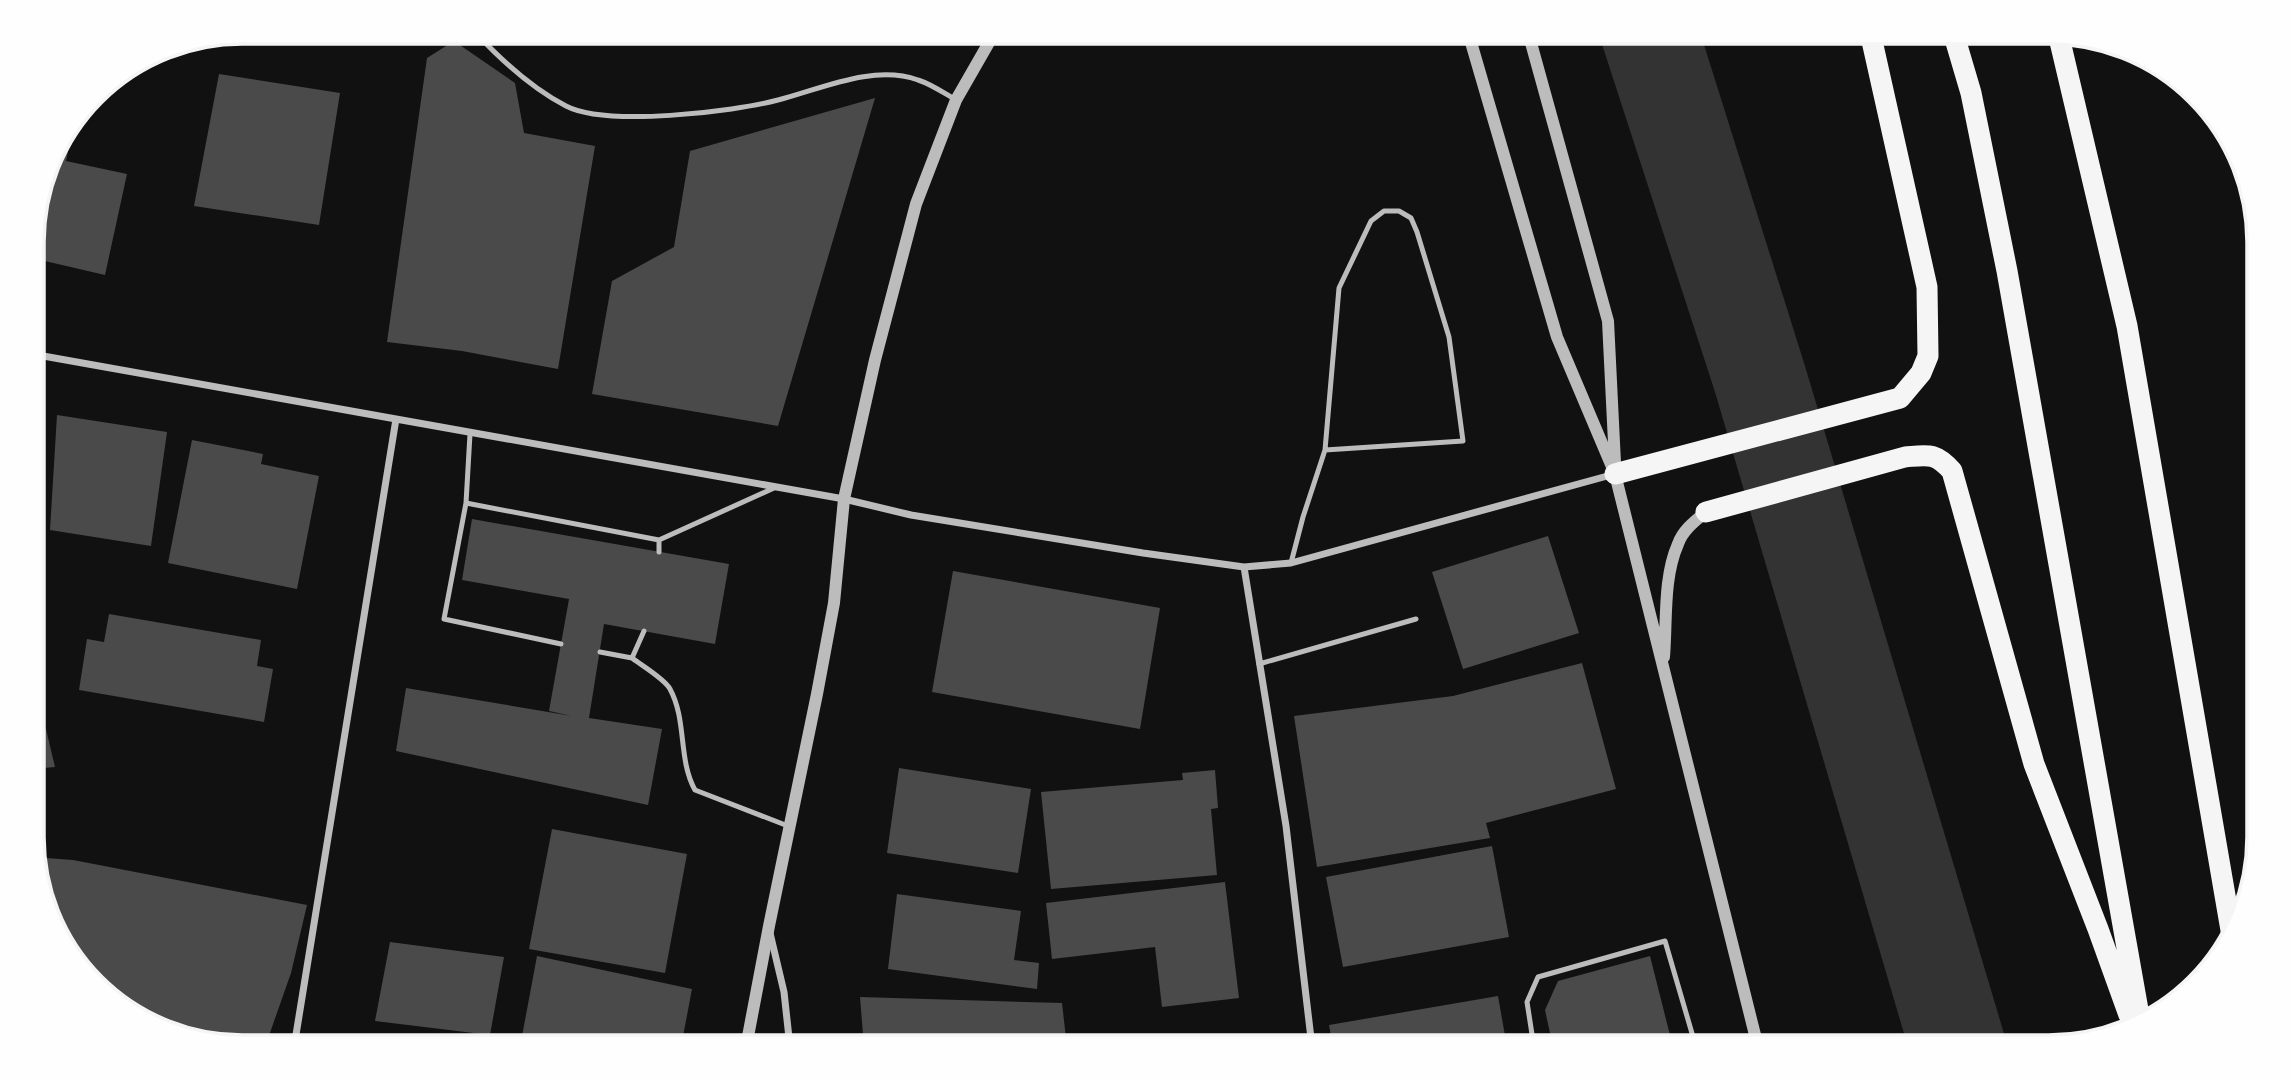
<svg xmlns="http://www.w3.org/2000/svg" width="2291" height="1079" font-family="'Times New Roman',serif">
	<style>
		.water { fill: #333 }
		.building { fill: #4a4a4a }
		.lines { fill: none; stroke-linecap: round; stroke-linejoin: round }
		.service { stroke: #bcbcbc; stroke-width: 5 }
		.minor { stroke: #bcbcbc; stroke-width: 7 }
		.tertiary { stroke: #bcbcbc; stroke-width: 12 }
		.motorway { stroke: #f5f5f5; stroke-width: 21 }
		.rim { fill: none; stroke: #f5f5f5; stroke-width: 3.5 }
	</style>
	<rect width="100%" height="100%" fill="#111"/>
	<!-- water -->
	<path class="water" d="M1598,32H1700L1805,366L2008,1047H1908L1715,392Z"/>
	<!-- building -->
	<path class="building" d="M454,41L515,83L524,133L595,146L558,369L462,351L387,342L427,58Z
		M219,74L340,93L319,225L194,206Z
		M875,98L778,426L592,394L612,281L674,247L690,151Z
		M75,120L66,161L127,174L105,275L32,258V228L53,149Z
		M57,415L167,432L151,546L50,530Z
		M192,440L263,454L261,464L319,476L297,589L168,563Z
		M472,519L729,564L715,644L604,624L589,718L662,729L648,805L396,751L406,688L572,716L549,711L569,599L462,580Z
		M1548,536L1579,633L1463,669L1432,572Z
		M33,571L45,654L33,655Z
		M953,571L1160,608L1140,729L932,692Z
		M109,614L261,640L257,666L273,669L264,722L79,690L87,639L104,642Z
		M1582,663L1616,789L1486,823L1490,838L1317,867L1294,716L1453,696Z
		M33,687H36L55,767L33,769Z
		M899,768L1031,789L1018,873L887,853Z
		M1215,770L1218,808L1211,809L1217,875L1051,889L1041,792L1183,780L1182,773Z
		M552,829L687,854L665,973L529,949Z
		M1492,846L1509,937L1343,967L1326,877Z
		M33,857L73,860L307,905L291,973L265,1047L242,1048L161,1031L75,965L33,865Z
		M1225,882L1239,998L1162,1007L1155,947L1052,959L1046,903Z
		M897,894L1021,911L1014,960L1039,963L1037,989L888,969Z
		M390,942L504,957L490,1035L375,1021Z
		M537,956L692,989L681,1047H520Z
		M1650,956L1673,1047H1553L1545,1010L1558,981Z
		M1498,996L1507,1047H1333L1329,1025Z
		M860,997L1062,1003L1067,1047H864Z"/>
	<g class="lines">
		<!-- service -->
		<path class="service" d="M475,32C500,59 533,89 566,106C606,127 733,112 778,100C821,89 873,64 918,80C931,84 944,93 956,100
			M470,434L466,503L444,619L561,644
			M466,503L659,540
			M659,552V540L774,488
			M1291,563L1303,517L1325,450L1339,288L1371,221L1384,211H1399L1411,218L1417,232L1449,337L1463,441L1325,450
			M644,631L632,658C641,665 665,679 670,689C687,720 678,760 695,790L788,826
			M600,652L632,658
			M1259,664L1416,619
			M1534,1047L1527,1002L1538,977L1665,941L1696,1047"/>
		<!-- minor -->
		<path class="minor" d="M32,354L844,499L911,515L1143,553L1244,567L1291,563L1611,475
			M1244,567L1286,826L1312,1047
			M770,933L784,992L790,1047
			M294,1047L396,419"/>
		<!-- tertiary -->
		<path class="tertiary" d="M1468,32L1557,337L1615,474L1758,1047
			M1528,32L1608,321L1615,463
			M1664,657C1667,621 1663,578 1678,544C1683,530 1695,521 1706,512
			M746,1047L769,926L817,694L834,603L844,499L875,360L916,204L956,100L995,32"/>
		<!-- motorway -->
		<path class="motorway" d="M1953,32L1971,93L2007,271L2140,1021
			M2058,33L2127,326L2232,936
			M1615,474L1900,398L1921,373L1928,356L1927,287L1870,32
			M1706,512L1905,457C1928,455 1935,452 1952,471L2034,764L2098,929L2129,1015"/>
	</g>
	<!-- crop -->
	<path d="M0 0H2291V1079H0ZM242 44H2049A198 198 0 0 1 2247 242V837A198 198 0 0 1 2049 1035H242A198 198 0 0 1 44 837V242A198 198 0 0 1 242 44Z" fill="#fefefe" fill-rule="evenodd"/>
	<path class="rim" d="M242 44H2049A198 198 0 0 1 2247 242V837A198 198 0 0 1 2049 1035H242A198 198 0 0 1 44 837V242A198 198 0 0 1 242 44Z"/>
</svg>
